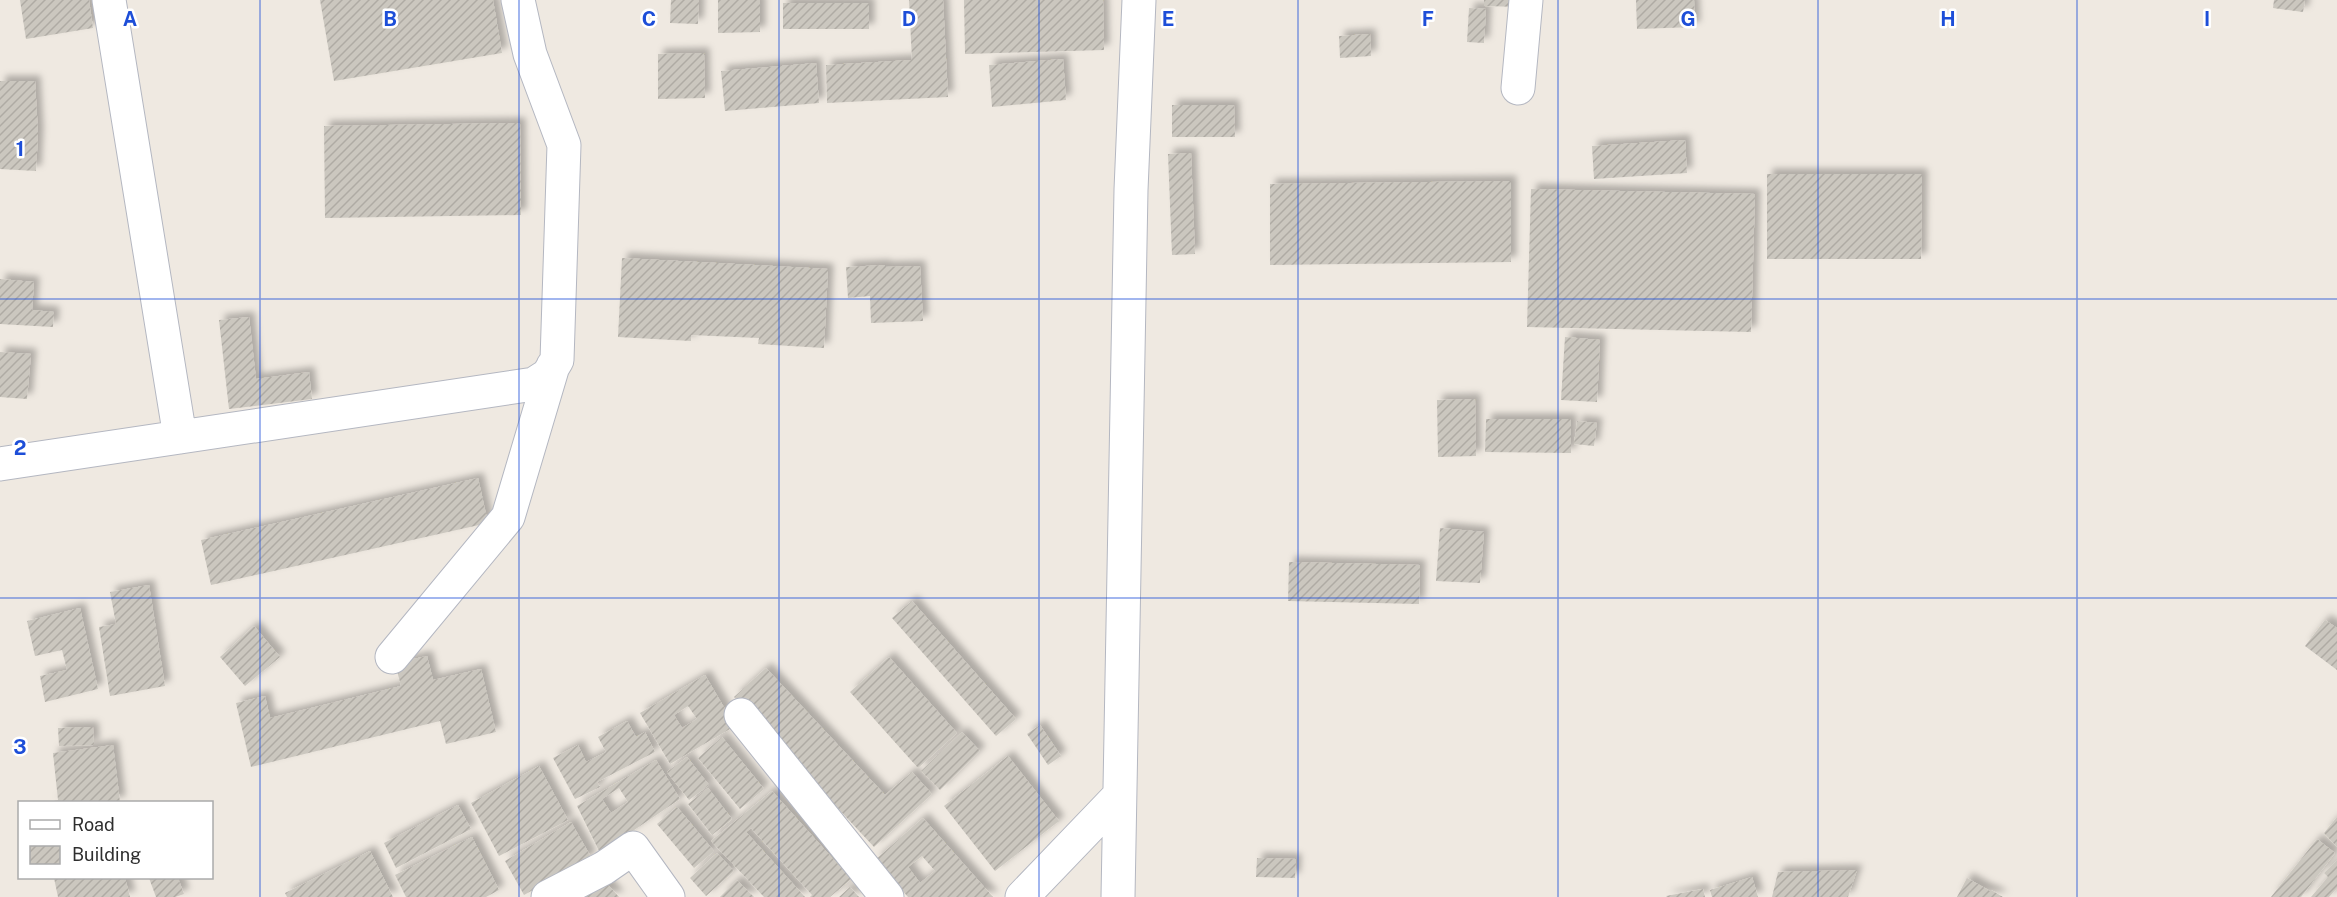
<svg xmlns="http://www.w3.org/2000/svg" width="2337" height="897" font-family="'Public Sans',sans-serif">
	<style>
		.building { fill: url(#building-hatch); fill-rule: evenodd; filter: url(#shadow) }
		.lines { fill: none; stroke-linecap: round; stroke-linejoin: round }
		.minor-casing { stroke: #b4b7c1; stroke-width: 35 }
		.minor { stroke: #fff; stroke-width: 33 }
		.grid { fill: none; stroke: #1d4ed8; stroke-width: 1.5; stroke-opacity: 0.55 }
		.grid-label { font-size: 20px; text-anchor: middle; font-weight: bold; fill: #1d4ed8; stroke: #fff; stroke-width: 5; stroke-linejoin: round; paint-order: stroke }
	</style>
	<defs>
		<pattern id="building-hatch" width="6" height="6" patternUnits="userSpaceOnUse" patternTransform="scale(1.5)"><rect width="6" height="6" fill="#cbc7bf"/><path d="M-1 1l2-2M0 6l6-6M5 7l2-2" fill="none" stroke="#afaba4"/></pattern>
		<filter id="shadow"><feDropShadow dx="5.5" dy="-5.5" stdDeviation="3" flood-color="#0004"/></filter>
	</defs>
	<rect width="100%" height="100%" fill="#efe9e1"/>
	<!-- building -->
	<path class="building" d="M20,0H89L93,28L26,39Z
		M320,0H493L502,53L334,81Z
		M671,0H699L698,24L670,23Z
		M718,0H760V32L718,33Z
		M909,0H943L948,97L827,103L826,65L912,60Z
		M964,0H1103L1104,50L965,54Z
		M1484,0H1520V7L1484,6Z
		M1636,0H1694L1695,27L1637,29Z
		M2274,0H2305L2303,12L2273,8Z
		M783,3H869V29H783Z
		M1469,8L1486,9L1484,43L1467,42Z
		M1370,34L1371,56L1340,58L1339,36Z
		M704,53L705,98L658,99V54Z
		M1063,59L1066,100L992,107L989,65Z
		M816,63L819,103L725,111L721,71Z
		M0,81H35L38,133L36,171L0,169Z
		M1172,105H1234L1235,137H1172Z
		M520,123L521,215L325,218L324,126Z
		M1685,140L1687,173L1594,179L1592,146Z
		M1191,153L1195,254L1172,255L1168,154Z
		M1767,174H1922L1921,259H1767Z
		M1511,181V262L1270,265V184Z
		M1531,189L1755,194L1751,332L1527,327Z
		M622,258L828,269L824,348L758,344L759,338L691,335V341L618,337Z
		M885,265V267L920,266L923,321L871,323L870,296L848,298L846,267Z
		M0,279L34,282L32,310L54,312L53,327L0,324Z
		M249,317L256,379L309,372L312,399L229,409L219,320Z
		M1565,337L1600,340L1597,402L1561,400Z
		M0,352L31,354L27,399L0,397Z
		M1475,399L1476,456L1438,457L1437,400Z
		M1486,419H1571V453L1485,452Z
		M1577,421L1597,423L1594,446L1574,444Z
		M478,478L488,523L211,585L201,540Z
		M1440,528L1484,532L1480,583L1436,581Z
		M1289,562L1420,565L1419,604L1288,601Z
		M149,585L165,686L110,696L99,627L116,624L110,592Z
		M912,601L1016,719L996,736L892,618Z
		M80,608L98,689L45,702L40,676L67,670L62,650L35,656L27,621Z
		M2325,620L2337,628V670L2305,646Z
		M254,626L280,657L245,686L220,657Z
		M427,656L433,680L481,669L496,732L446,744L440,721L251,767L236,703L265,696L270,718L401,686L395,663Z
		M889,657L957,733L918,768L850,692Z
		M766,668L885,795L912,772L932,794L874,847L734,697Z
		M705,675L735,726L670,764L640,713ZM688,706L697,719L682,728L674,715Z
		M627,721L636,737L645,732L655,752L597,782L600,787L575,799L553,758L578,745L586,762L606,752L598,737Z
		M1040,725L1061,756L1048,765L1027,734Z
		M93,727L94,745L59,746L58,728Z
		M962,732L980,751L940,790L921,771Z
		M722,737L764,789L740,809L698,758Z
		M113,745L120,802H50L58,800L53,753Z
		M1008,756L1059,821L995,871L944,806Z
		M687,757L709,785L689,800L667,772Z
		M656,760L680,799L600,853L577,806ZM619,788L628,802L611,813L602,799Z
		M539,766L568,820L499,856L471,803Z
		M708,788L732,819L712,835L688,804Z
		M772,791L851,879L830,897H810L812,895L751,828L746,832L805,897H764L711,841Z
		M458,805L471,829L396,868L384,843Z
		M677,807L714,851L694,868L657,824Z
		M2337,817V847L2324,833Z
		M923,818L993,897H908L875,860ZM922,856L935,871L920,883L908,867Z
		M571,822L591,857L524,895L505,861Z
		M472,837L499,890L486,897H406L395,875Z
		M2317,839L2335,853L2301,897H2271Z
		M370,851L393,897H287L285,893Z
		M717,853L734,871L706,896L690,878Z
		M1257,858L1296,859L1295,878L1256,877Z
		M2337,860V888L2329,897H2311L2328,877L2324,873Z
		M1857,870L1848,897H1772L1778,872Z
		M600,876L619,897H585L581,893Z
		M1752,877L1758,897H1712L1710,890Z
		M54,878H125L130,897H58Z
		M149,878H178L184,894L175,897H156Z
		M1967,878L1990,891L1991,890L2003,897H1957Z
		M737,880L754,897H720Z
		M850,887L859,897H839Z
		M1703,889L1705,897H1667L1666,896Z"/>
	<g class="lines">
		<defs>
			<path id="minor" d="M109,0L180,437
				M1518,88L1526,0
				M0,464L534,384L548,375L557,360L564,145L530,54L518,0
				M392,657L508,517L553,366
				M741,715L887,897
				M548,897L604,868L633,848L668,897
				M1022,897L1118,797
				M1118,897L1131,190L1139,0"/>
		</defs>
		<!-- minor casing -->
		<use href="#minor" class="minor-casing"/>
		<!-- minor -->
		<use href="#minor" class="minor"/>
	</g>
	<!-- grid -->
	<path class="grid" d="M260,0V897M519,0V897M779,0V897M1039,0V897M1298,0V897M1558,0V897M1818,0V897M2077,0V897M0,299H2337M0,598H2337"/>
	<g class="grid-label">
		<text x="130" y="26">A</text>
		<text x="390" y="26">B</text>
		<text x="649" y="26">C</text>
		<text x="909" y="26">D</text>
		<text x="1168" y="26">E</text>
		<text x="1428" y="26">F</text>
		<text x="1688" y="26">G</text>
		<text x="1948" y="26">H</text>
		<text x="2207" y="26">I</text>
		<text x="20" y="156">1</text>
		<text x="20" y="455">2</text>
		<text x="20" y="754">3</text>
	</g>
	<!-- legend -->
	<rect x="18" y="801" width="195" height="78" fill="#ffffff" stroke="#ababab" stroke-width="1.5"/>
	<rect x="30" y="820" width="30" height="9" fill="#ffffff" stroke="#ababab" stroke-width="1.5"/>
	<text x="72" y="831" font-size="18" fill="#2e2e2e">Road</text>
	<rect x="30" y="846" width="30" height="18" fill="url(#building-hatch)" stroke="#ababab" stroke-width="1.5"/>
	<text x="72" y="861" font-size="18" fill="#2e2e2e">Building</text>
</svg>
